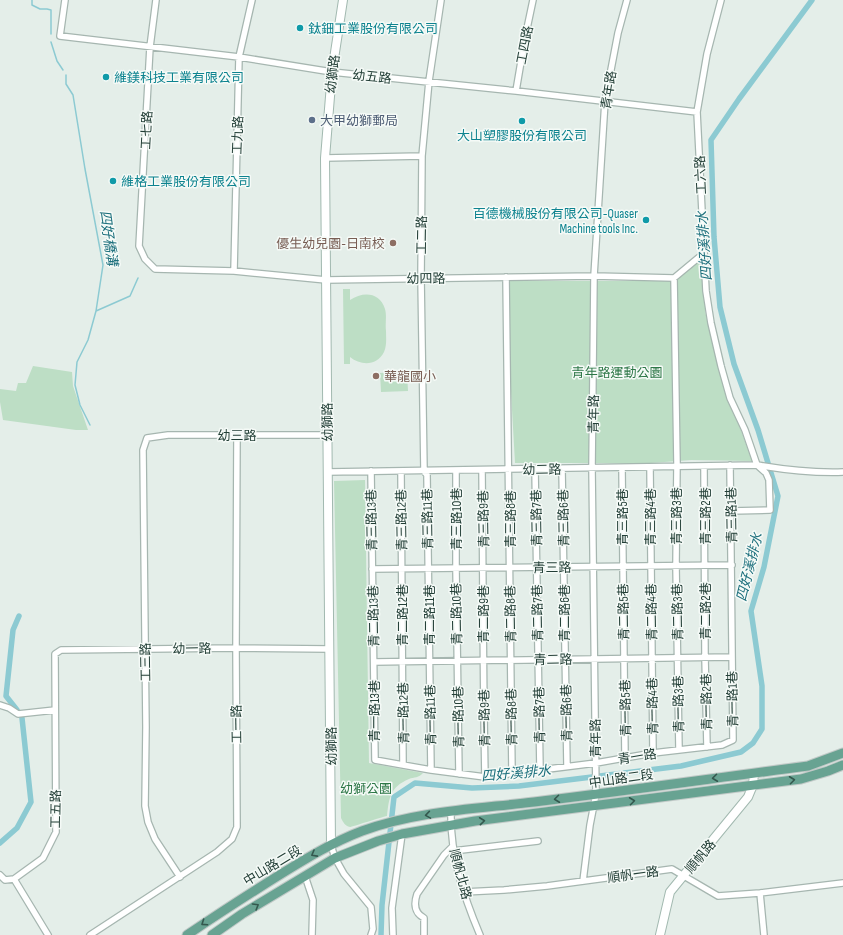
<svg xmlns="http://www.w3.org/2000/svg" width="843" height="935" font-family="'Sofia Sans Condensed','Noto Sans TC',sans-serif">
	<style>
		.green { fill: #bddec5 }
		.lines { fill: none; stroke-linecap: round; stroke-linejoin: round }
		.stream { stroke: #8ccad2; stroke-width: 1.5 }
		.canal { stroke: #8ccad2; stroke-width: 5.5 }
		.street-casing { stroke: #a6b6b0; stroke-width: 8 }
		.secondary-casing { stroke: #a2b9b0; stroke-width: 10 }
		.primary-casing { stroke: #c1c9c7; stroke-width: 11 }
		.street { stroke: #fff; stroke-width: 5.5 }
		.secondary { stroke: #fff; stroke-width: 8 }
		.primary { stroke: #68a392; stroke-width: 9 }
		.oneway { stroke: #34584e }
		.culture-dot { fill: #0f9aa8; stroke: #f5faf7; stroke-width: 1.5 }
		.service-dot { fill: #5c6f8a; stroke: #f5faf7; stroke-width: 1.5 }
		.education-dot { fill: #8d6e63; stroke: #f5faf7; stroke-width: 1.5 }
		.labels { text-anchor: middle; stroke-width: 3; stroke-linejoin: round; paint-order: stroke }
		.culture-label { font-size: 13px; fill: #0d838f; stroke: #f5faf7; text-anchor: start }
		.street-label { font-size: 13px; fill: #233f37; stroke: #f5faf7 }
		.service-label { font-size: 13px; fill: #4e5e75; stroke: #f5faf7; text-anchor: start }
		.education-label { font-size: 13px; fill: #785e54; stroke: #f5faf7; text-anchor: end }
		.park-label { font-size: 13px; fill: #2d7747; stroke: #f5faf7 }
		.water-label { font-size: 14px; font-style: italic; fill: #1c6f7c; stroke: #f5faf7 }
	</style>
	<rect width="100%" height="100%" fill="#e4eee9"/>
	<!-- green -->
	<path class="green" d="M701,260L705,287V311L719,370L727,400L741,430L752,461L691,460L638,464L603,463H515L510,374V281H671Z
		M343,289H350V300C363,291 380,292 385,309C387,316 385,324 386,331C386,338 387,345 384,352C377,366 361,366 350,357V364H344Z
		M33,366L72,372L73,386L88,430H76L3,420L0,402V389L16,391L18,383H26Z
		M407,372L408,391L381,392L380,373Z
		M365,480L369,763L423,773C419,778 414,777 409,779C390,787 389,798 387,816C381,817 352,827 350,827C345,826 343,822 341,818L334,481Z"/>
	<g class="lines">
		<!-- stream -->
		<path class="stream" d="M32,0V5L40,9H47L51,10V34
			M51,42L57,61L63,70
			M66,75V84L73,95L85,169L103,265L96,311L88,340L77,362L75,385L80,405L90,425
			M96,311L130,296L138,278"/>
		<!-- canal -->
		<path class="canal" d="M17,710L6,696L13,630L19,616
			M0,843L17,828L31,802L22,718
			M381,935L382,905L394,797L415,783L472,788L519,786L681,766L741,752L753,743L762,729V686L751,611L764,567L778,496L758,430L734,364L720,307L714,237L711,140L739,99L812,0"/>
		<defs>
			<path id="street" d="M65,0L60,36L239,57L332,72L516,91L697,112
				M156,0L150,47L139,246L145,259L155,269L234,271L326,280L594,276L674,278L703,254
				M721,0L707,54L697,112L706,291L711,323L721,366L730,398L745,430L757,465L766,473L769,480L770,510L731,511
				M516,91L525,38L533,0
				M325,158L422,156
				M234,271L239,57L252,0
				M506,277L512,773
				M674,278L677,463L676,566L679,750
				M704,466L705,657L707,747
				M650,467L653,753
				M622,468L625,757
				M535,469L540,770
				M562,469L567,766
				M456,470V569L459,774
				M482,470C483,573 483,675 485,777
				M371,471L375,760L431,770L485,777L596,763L653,753L722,745L733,740L730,465
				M401,471L403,765
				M328,472L757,465C786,470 814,473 843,472
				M372,569L732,565
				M374,662L732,657
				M0,705L9,708L18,714L55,710
				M431,770L427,475L424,471L421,278L422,156L429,81L441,0
				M451,811C450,855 463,895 480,935
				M331,845L335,858L344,874L371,907L373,929L371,935
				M453,851L538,841
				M0,875L5,880L14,879
				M305,876L313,900L312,935
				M180,877L155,839L148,822L145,806L146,727L143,450L147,438L168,435H328
				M583,881L590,825L596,794L592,468L594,276L605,101L618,33L627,0
				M464,892L504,890L547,886L672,869L718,896L760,893L843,883
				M760,893L764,935
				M48,935L14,879L43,858L56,832L55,654L61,650L236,648L329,649
				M90,935L217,852L232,839L237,827L236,648L237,435
				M393,935L392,908L402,834
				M424,935V918C414,913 414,903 417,894L444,855L452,847"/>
			<path id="secondary" d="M331,845L325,158L332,72L343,0
				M660,935L670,892L748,797L753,785L754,773"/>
			<path id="primary" d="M187,935C218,914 249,894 281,874C307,858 333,842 362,831C417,811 476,809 534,802C625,791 716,778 808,766L843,753
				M212,935L242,914L335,858L378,841L402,834L475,821L801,779L828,771L843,765"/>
		</defs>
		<!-- street casing -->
		<use href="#street" class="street-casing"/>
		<!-- secondary casing -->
		<use href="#secondary" class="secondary-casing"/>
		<!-- primary casing -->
		<use href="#primary" class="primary-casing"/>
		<!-- street -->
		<use href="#street" class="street"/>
		<!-- secondary -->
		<use href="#secondary" class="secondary"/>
		<!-- primary -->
		<use href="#primary" class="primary"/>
	</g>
	<!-- one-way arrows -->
	<defs><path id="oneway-chevron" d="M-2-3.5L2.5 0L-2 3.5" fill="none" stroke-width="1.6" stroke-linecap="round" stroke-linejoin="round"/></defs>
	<g class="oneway">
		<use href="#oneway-chevron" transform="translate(715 778) rotate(173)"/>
		<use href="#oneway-chevron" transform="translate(792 780) rotate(-7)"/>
		<use href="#oneway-chevron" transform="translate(557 799) rotate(173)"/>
		<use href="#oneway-chevron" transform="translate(632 801) rotate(-7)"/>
		<use href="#oneway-chevron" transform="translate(428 815) rotate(171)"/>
		<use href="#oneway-chevron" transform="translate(482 821) rotate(-6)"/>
		<use href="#oneway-chevron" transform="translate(314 854) rotate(151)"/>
		<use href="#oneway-chevron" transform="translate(256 906) rotate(-31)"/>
		<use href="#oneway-chevron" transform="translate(204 923) rotate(146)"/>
	</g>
	<!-- markers -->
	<g class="culture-dot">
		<circle cx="300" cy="28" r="4"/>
		<circle cx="106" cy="77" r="4"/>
		<circle cx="522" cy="121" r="4"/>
		<circle cx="113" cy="181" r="4"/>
		<circle cx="646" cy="220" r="4"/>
	</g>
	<circle class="service-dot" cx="312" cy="120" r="4"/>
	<g class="education-dot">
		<circle cx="393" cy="243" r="4"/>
		<circle cx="376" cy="376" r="4"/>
	</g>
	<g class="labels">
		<!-- culture labels -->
		<g class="culture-label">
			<text x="308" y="33">鈦鈿工業股份有限公司</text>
			<text x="114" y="82">維鎂科技工業有限公司</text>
			<text x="522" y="140" text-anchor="middle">大山塑膠股份有限公司</text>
			<text x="121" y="186">維格工業股份有限公司</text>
			<text x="638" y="218" text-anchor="end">百德機械股份有限公司-Quaser<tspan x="638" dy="15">Machine tools Inc.</tspan></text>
		</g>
		<!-- street labels -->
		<g class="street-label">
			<text transform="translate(524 45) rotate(-79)" y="5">工四路</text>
			<text transform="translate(332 74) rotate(-83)" y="5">幼獅路</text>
			<text transform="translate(372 76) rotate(6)" y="5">幼五路</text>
			<text transform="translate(608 90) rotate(-81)" y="5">青年路</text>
			<text transform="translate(146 130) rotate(-87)" y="5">工七路</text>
			<text transform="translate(237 135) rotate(-88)" y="5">工九路</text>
			<text transform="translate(700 175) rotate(-93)" y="5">工六路</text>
			<text transform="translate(421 235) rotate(-89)" y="5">工二路</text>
			<text transform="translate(426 278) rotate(-1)" y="5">幼四路</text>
			<text transform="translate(593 414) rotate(-89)" y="5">青年路</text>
			<text transform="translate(327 422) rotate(-91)" y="5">幼獅路</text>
			<text x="237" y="440">幼三路</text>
			<text transform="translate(542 469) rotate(-1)" y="5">幼二路</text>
			<text transform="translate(731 515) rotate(-91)" y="5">青三路1巷</text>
			<text transform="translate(676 516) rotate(-90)" y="5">青三路3巷</text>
			<text transform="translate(705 516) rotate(-90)" y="5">青三路2巷</text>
			<text transform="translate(622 517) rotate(-90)" y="5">青三路5巷</text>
			<text transform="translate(650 517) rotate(-90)" y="5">青三路4巷</text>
			<text transform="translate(536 518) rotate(-91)" y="5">青三路7巷</text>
			<text transform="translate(563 518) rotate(-91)" y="5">青三路6巷</text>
			<text transform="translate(427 519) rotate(-91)" y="5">青三路11巷</text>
			<text transform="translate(456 519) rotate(-90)" y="5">青三路10巷</text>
			<text transform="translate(483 519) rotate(-91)" y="5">青三路9巷</text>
			<text transform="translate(510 519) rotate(-90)" y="5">青三路8巷</text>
			<text transform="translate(371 520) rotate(-91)" y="5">青三路13巷</text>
			<text transform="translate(401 520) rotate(-91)" y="5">青三路12巷</text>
			<text transform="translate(552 567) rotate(-1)" y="5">青三路</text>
			<text transform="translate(705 611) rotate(-90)" y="5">青二路2巷</text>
			<text transform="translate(623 612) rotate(-91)" y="5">青二路5巷</text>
			<text transform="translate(651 612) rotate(-91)" y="5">青二路4巷</text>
			<text transform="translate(677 612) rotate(-91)" y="5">青二路3巷</text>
			<text transform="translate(537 613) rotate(-91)" y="5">青二路7巷</text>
			<text transform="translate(564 613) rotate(-90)" y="5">青二路6巷</text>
			<text transform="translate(456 614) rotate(-91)" y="5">青二路10巷</text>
			<text transform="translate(483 614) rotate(-90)" y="5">青二路9巷</text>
			<text transform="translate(510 614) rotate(-91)" y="5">青二路8巷</text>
			<text transform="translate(402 615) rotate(-90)" y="5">青二路12巷</text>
			<text transform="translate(429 615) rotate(-90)" y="5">青二路11巷</text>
			<text transform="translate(373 616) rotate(-91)" y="5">青二路13巷</text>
			<text transform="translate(192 648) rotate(-1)" y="5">幼一路</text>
			<text transform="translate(553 659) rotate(-1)" y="5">青二路</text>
			<text transform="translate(145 662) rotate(-91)" y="5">工三路</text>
			<text transform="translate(732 699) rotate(-91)" y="5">青一路1巷</text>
			<text transform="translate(706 702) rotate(-91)" y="5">青一路2巷</text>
			<text transform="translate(678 704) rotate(-91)" y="5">青一路3巷</text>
			<text transform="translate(652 706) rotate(-91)" y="5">青一路4巷</text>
			<text transform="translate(625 708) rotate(-91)" y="5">青一路5巷</text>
			<text transform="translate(374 711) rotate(-90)" y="5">青一路13巷</text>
			<text transform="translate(403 713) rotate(-91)" y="5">青一路12巷</text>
			<text transform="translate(566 713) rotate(-91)" y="5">青一路6巷</text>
			<text transform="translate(430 715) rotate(-91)" y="5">青一路11巷</text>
			<text transform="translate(539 715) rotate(-91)" y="5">青一路7巷</text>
			<text transform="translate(458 717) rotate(-91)" y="5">青一路10巷</text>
			<text transform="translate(511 717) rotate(-91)" y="5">青一路8巷</text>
			<text transform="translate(484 718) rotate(-91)" y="5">青一路9巷</text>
			<text transform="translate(236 724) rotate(-91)" y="5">工一路</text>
			<text transform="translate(595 738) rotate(-91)" y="5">青年路</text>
			<text transform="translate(331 746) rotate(-91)" y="5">幼獅路</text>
			<text transform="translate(637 756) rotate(-9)" y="5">青一路</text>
			<text transform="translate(621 778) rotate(-8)" y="5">中山路二段</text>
			<text transform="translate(55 809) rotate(-89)" y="5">工五路</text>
			<text transform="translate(700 856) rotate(-50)" y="5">順帆路</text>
			<text transform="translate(272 865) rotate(-31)" y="5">中山路二段</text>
			<text transform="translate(461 874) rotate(75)" y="5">順帆北路</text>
			<text transform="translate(633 874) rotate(-8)" y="5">順帆一路</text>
		</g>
		<!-- service labels -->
		<g class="service-label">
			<text x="320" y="125">大甲幼獅郵局</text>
		</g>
		<!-- education labels -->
		<g class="education-label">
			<text x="385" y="248">優生幼兒園-日南校</text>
			<text x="384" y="381" text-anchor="start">華龍國小</text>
		</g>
		<!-- park labels -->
		<g class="park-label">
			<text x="617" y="377">青年路運動公園</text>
			<text x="366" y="793">幼獅公園</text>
		</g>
		<!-- water labels -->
		<g class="water-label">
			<text transform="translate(109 238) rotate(82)" y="5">四好橋溝</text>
			<text transform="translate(704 246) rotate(-94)" y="5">四好溪排水</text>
			<text transform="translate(749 567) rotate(-76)" y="5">四好溪排水</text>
			<text transform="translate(516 773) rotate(-5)" y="5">四好溪排水</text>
		</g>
	</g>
</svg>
